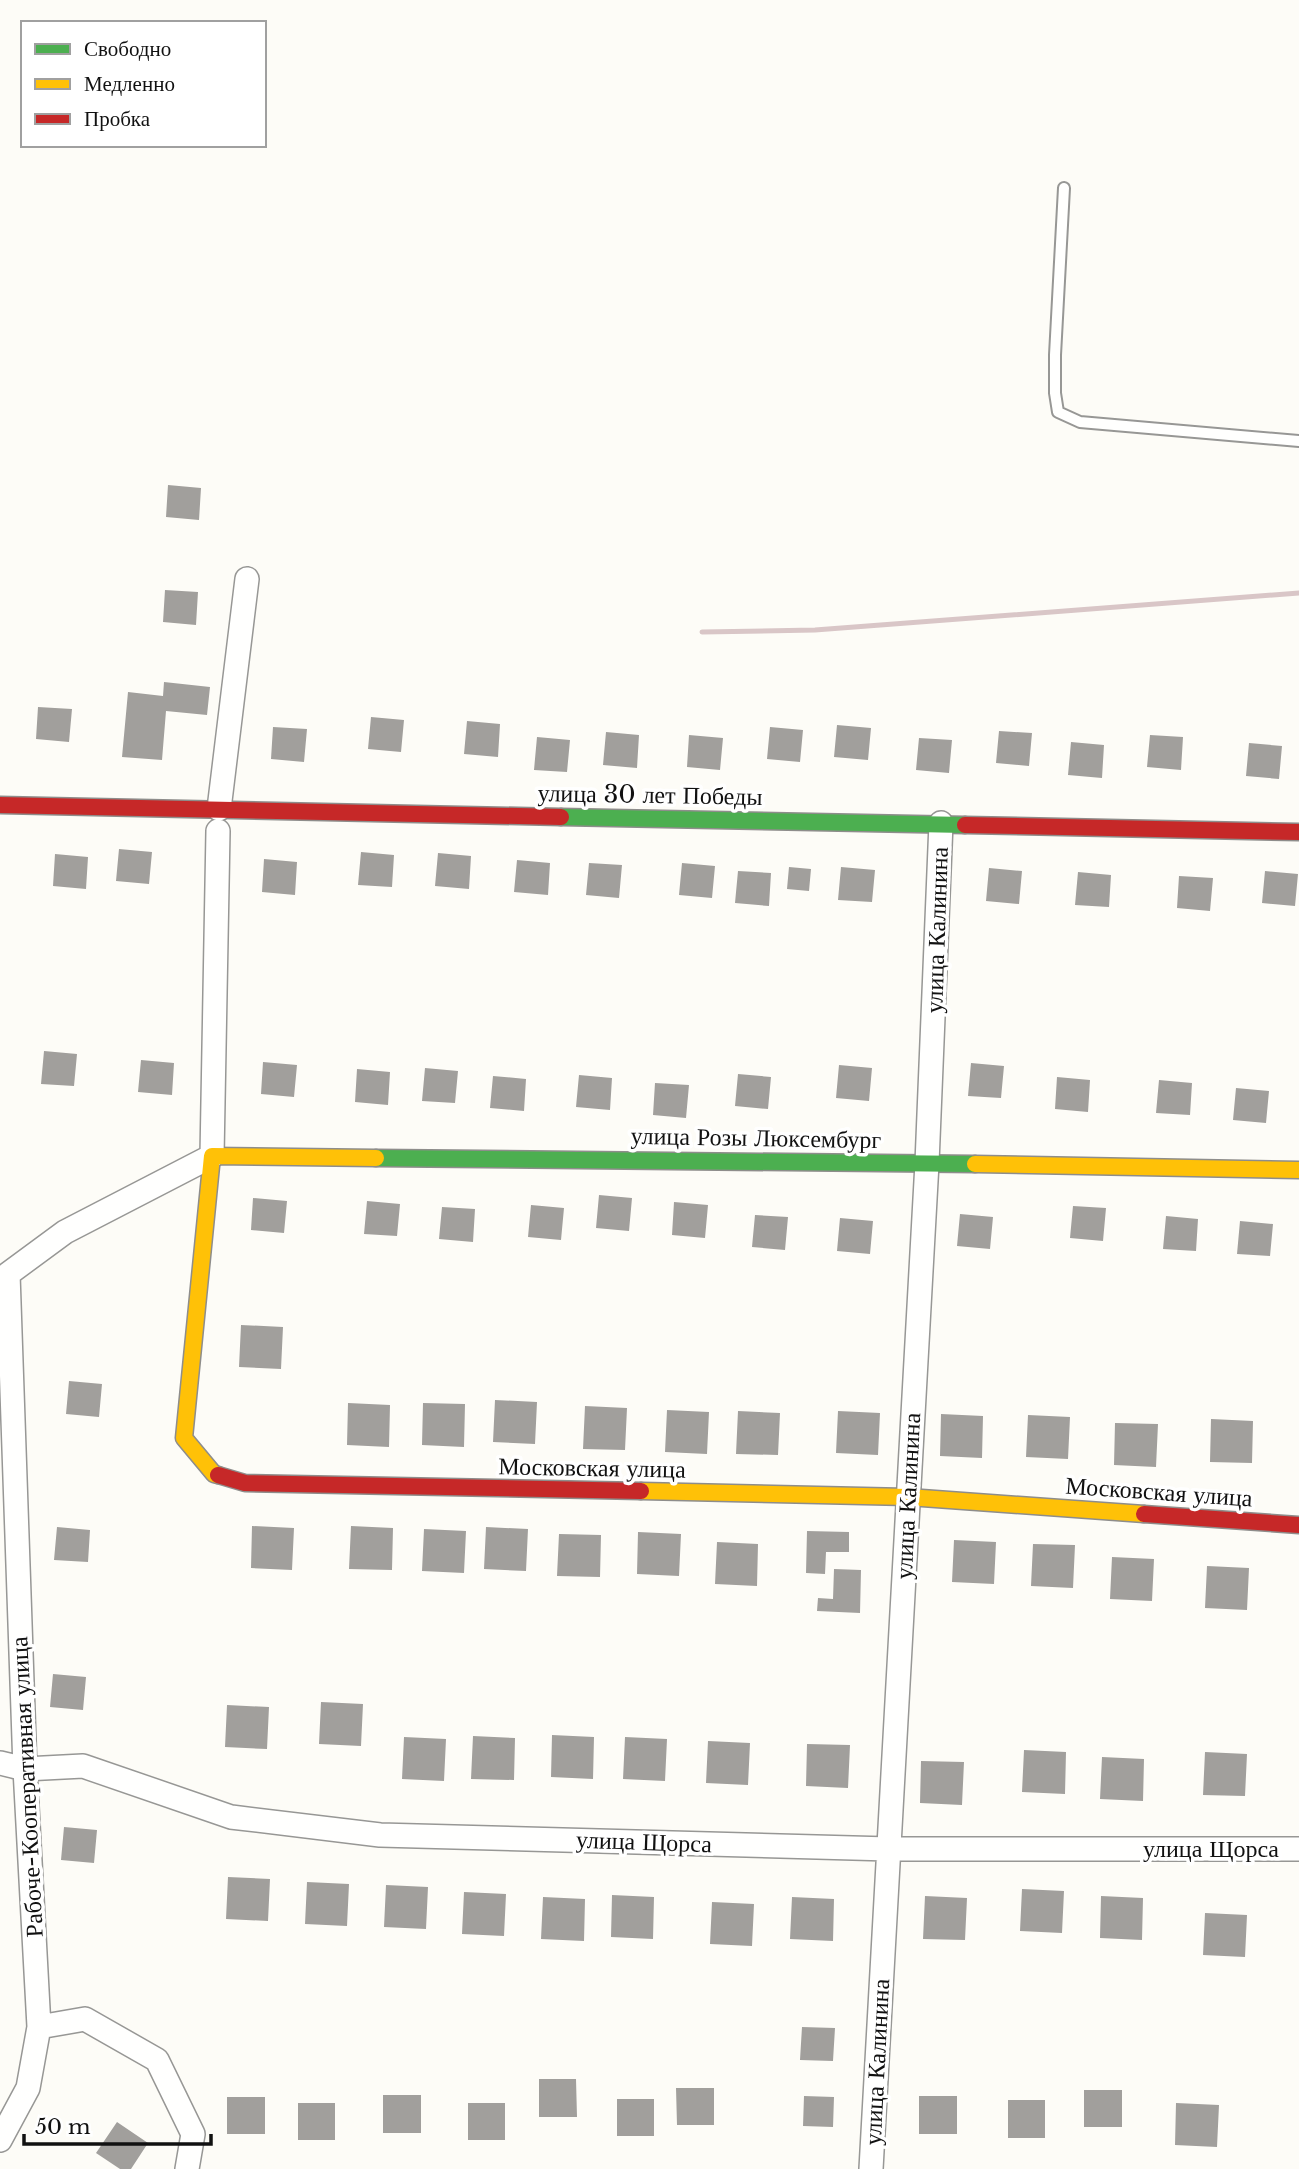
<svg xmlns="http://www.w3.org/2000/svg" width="1299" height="2169" font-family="'Libre Baskerville',serif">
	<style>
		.building { fill: #a19f9c }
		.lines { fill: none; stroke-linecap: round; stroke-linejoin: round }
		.lane-casing { stroke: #979795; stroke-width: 14 }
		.street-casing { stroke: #979795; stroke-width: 26 }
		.fast-casing { stroke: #8e8d8b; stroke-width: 19 }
		.slow-casing { stroke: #8e8d8b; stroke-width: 19 }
		.jam-casing { stroke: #8e8d8b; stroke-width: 19 }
		.lane { stroke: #fffffe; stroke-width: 10 }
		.street { stroke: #fffffe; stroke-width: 23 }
		.fast { stroke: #4caf50; stroke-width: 16 }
		.slow { stroke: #ffc107; stroke-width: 16 }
		.jam { stroke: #c62828; stroke-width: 16 }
		.rail { stroke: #d9c6c7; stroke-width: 5 }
		.labels { text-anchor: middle; stroke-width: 7; stroke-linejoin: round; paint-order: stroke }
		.street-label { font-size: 24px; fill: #111; stroke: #fff }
	</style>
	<rect width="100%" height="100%" fill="#fdfcf7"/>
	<!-- building -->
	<path class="building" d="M168,485L201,488L199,520L166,517Z
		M165,590L198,592L196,625L163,622Z
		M164,682L210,687L207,715L166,711L162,760L122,757L128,692L163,696Z
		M38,707L72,709L69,742L36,739Z
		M371,717L404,720L401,752L368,749Z
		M467,721L500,724L498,757L464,754Z
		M837,725L871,728L868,760L834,757Z
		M273,727L307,729L304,762L271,759Z
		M770,727L803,730L800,762L767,759Z
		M999,731L1032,733L1029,766L996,763Z
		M606,732L639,735L637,768L603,765Z
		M689,735L723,738L720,770L687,767Z
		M1150,735L1183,737L1181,770L1147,767Z
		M537,737L570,740L567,772L534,770Z
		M919,738L952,740L949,773L916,770Z
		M1071,742L1104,745L1102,778L1068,775Z
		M1249,743L1282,746L1279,779L1246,776Z
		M119,849L152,852L149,884L116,881Z
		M361,852L394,855L392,887L358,885Z
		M438,853L471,856L469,889L435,886Z
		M55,854L88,857L86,889L53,886Z
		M264,859L297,862L295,895L262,892Z
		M517,860L550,863L548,895L514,892Z
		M589,863L622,865L619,898L586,895Z
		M682,863L715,866L712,898L679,895Z
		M789,867L811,869L809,891L787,889Z
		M841,867L875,870L872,902L838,900Z
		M989,868L1022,871L1019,904L986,901Z
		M738,871L771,873L769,906L735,903Z
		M1265,871L1298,874L1295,906L1262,903Z
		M1078,872L1111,875L1109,907L1075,905Z
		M1179,876L1213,878L1210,911L1177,908Z
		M44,1051L77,1054L74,1086L41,1084Z
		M141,1060L174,1063L172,1095L138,1092Z
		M263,1062L297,1065L294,1097L261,1094Z
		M971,1063L1004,1066L1001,1098L968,1096Z
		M839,1065L872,1068L869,1101L836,1098Z
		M425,1068L458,1071L455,1103L422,1101Z
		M357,1069L390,1072L388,1105L355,1102Z
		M738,1074L771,1077L768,1109L735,1106Z
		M579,1075L612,1078L610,1110L576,1107Z
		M493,1076L526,1079L524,1111L490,1108Z
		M1057,1077L1090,1080L1088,1112L1055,1109Z
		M1159,1080L1192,1083L1190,1115L1156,1113Z
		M655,1083L689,1085L686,1118L653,1115Z
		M1236,1088L1269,1091L1266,1123L1233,1120Z
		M599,1195L632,1198L629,1231L596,1228Z
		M253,1198L287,1201L284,1233L251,1230Z
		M367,1201L400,1204L397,1236L364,1234Z
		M674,1202L708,1205L705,1238L672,1235Z
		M531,1205L564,1208L561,1240L528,1237Z
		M1073,1206L1106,1208L1103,1241L1070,1238Z
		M442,1207L475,1209L473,1242L439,1239Z
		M960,1214L993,1217L990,1249L957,1246Z
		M755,1215L788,1217L785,1250L752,1247Z
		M1166,1216L1198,1219L1196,1251L1163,1249Z
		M840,1218L873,1221L870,1254L837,1251Z
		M1240,1221L1273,1224L1270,1256L1237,1254Z
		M241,1325L283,1327L281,1369L239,1367Z
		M69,1381L102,1384L99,1417L66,1414Z
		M495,1400L537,1402L535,1444L493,1442Z
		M348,1403L390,1405L389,1447L347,1445Z
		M423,1403L465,1404L464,1447L422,1445Z
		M585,1406L627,1408L625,1450L583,1449Z
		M667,1410L709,1412L707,1454L665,1452Z
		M738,1411L780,1413L778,1455L736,1454Z
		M838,1411L880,1413L878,1455L836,1453Z
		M941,1414L983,1416L982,1458L940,1456Z
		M1028,1415L1070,1417L1068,1459L1026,1457Z
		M1211,1419L1253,1421L1252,1463L1210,1462Z
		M1115,1423L1158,1424L1156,1467L1114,1465Z
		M252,1526L294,1528L292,1570L251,1568Z
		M351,1526L393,1528L392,1570L349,1569Z
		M57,1527L90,1530L88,1562L54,1560Z
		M486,1527L528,1529L526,1571L484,1569Z
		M424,1529L466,1531L464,1573L422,1571Z
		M807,1531L849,1532V1552H826L825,1574L806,1573Z
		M638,1532L681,1534L679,1576L637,1574Z
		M559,1534L601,1535L600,1577L557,1576Z
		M954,1540L996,1542L994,1584L952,1582Z
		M717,1542L758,1544L757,1586L715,1584Z
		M1033,1544L1075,1545L1073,1588L1031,1586Z
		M1112,1557L1154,1559L1152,1601L1110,1599Z
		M1207,1566L1249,1568L1247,1610L1205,1608Z
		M834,1569L861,1570L860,1613L817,1611L818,1598L833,1599Z
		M53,1674L86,1677L83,1710L50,1707Z
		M321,1702L363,1704L361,1746L319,1744Z
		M227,1705L269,1707L267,1749L225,1747Z
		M552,1735L594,1737L593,1779L551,1777Z
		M473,1736L515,1738L514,1780L471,1779Z
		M404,1737L446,1739L444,1781L402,1779Z
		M625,1737L667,1739L665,1781L623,1779Z
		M708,1741L750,1743L748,1785L706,1783Z
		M807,1744L850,1745L848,1788L806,1786Z
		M1024,1750L1066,1752L1065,1794L1022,1792Z
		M1205,1752L1247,1754L1245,1796L1203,1795Z
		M1102,1757L1144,1759L1143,1801L1100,1799Z
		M921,1761L964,1762L962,1805L920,1803Z
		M64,1827L97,1830L94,1863L61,1860Z
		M228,1877L270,1879L268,1921L226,1919Z
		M307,1882L349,1884L347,1926L305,1924Z
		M386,1885L428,1887L426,1929L384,1927Z
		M1022,1889L1064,1891L1062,1933L1020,1931Z
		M464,1892L506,1894L504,1936L462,1934Z
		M612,1895L654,1897L653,1939L611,1937Z
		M925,1896L967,1898L965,1940L923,1939Z
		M1101,1896L1143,1898L1142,1940L1100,1938Z
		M543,1897L585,1899L584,1941L541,1939Z
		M792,1897L834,1899L833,1941L790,1939Z
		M712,1902L754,1904L752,1946L710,1944Z
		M1205,1913L1247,1915L1245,1957L1203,1955Z
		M802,2027L835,2028L833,2061L800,2060Z
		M539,2079H576L577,2117H539Z
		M676,2088H714V2125H677Z
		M1084,2090H1122V2127H1084Z
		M383,2095H421V2133H383Z
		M804,2096L834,2097L833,2127L803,2126Z
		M919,2096H957V2134H919Z
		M227,2097H265V2134H227Z
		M617,2099H654V2136H617Z
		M1008,2100H1045V2138H1008Z
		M298,2103H335V2140H298Z
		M468,2103H505V2140H468Z
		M1176,2103L1219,2105L1217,2147L1175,2145Z
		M117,2122L148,2143L131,2169H120L96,2153Z"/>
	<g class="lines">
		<defs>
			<path id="lane" d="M1064,188L1055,355V393L1058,412L1080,422L1299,441"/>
			<path id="street" d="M219,809L247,579
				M0,1763L25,1769L83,1766L231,1817L380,1835L889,1849H1299
				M39,2027L85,2019L157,2060L193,2134L187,2169
				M0,2140L28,2088L39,2027L25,1769L8,1274L65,1232L212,1156L218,831
				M871,2169L927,1163L941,823"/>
			<path id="fast" d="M561,817L965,825
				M376,1158L975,1164"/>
			<path id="slow" d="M975,1164L1299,1170
				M218,1475L214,1474L184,1438L212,1156L376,1158
				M641,1491L908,1497L1144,1514"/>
			<path id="jam" d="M0,805L561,817
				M965,825L1299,832
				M218,1475L245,1483L641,1491
				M1144,1514L1299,1525"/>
		</defs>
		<!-- lane casing -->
		<use href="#lane" class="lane-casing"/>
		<!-- street casing -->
		<use href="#street" class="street-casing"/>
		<!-- fast casing -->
		<use href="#fast" class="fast-casing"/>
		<!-- slow casing -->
		<use href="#slow" class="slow-casing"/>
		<!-- jam casing -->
		<use href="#jam" class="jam-casing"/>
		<!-- lane -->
		<use href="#lane" class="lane"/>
		<!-- street -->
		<use href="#street" class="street"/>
		<!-- fast -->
		<use href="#fast" class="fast"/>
		<!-- slow -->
		<use href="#slow" class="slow"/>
		<!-- jam -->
		<use href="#jam" class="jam"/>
		<!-- rail -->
		<path class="rail" d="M702,632L815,630L1299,593"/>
	</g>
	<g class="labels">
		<!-- street labels -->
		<g class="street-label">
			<text transform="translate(650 795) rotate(1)" y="8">улица 30 лет Победы</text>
			<text transform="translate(937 930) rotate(-88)" y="8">улица Калинина</text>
			<text transform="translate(756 1138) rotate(1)" y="8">улица Розы Люксембург</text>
			<text transform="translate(592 1468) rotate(1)" y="8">Московская улица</text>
			<text transform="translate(1159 1492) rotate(4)" y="8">Московская улица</text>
			<text transform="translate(908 1496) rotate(-87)" y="8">улица Калинина</text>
			<text transform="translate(27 1787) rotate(-93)" y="8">Рабоче-Кооперативная улица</text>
			<text transform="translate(644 1842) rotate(2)" y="8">улица Щорса</text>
			<text x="1211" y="1857">улица Щорса</text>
			<text transform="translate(877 2062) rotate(-87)" y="8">улица Калинина</text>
		</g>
	</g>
	<!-- legend -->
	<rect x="21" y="21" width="245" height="126" fill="#ffffff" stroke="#a0a0a0" stroke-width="2"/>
	<rect x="35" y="44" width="35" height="10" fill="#4caf50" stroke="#a0a0a0" stroke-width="2"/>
	<text x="84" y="56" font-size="21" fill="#111111">Свободно</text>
	<rect x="35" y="79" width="35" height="10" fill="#ffc107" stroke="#a0a0a0" stroke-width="2"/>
	<text x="84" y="91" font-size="21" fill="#111111">Медленно</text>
	<rect x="35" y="114" width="35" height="10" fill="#c62828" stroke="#a0a0a0" stroke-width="2"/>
	<text x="84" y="126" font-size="21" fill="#111111">Пробка</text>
	<!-- scale -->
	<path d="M24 2134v10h187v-10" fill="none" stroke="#111111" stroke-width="3.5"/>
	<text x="35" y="2134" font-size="21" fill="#111111" stroke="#ffffff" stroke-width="5" paint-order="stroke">50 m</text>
</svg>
